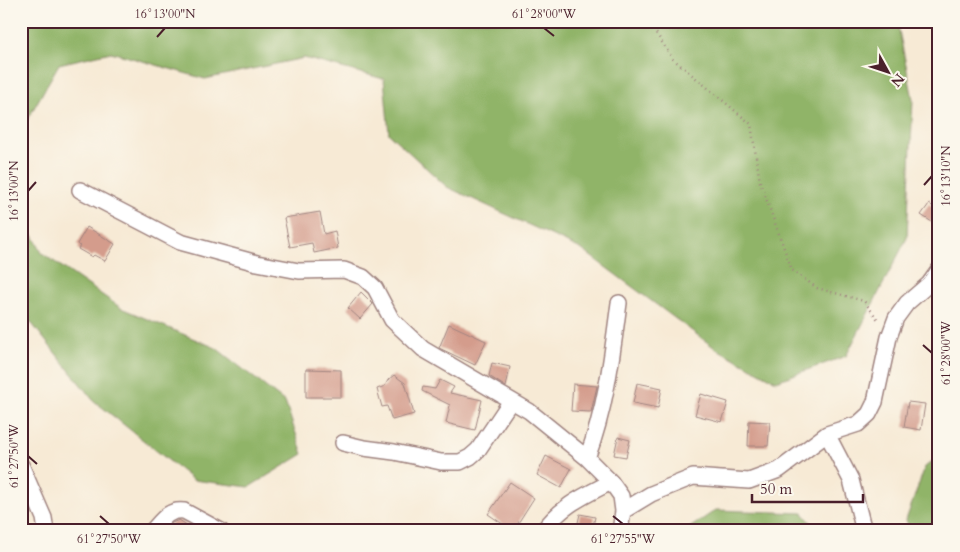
<svg xmlns="http://www.w3.org/2000/svg" width="960" height="552" font-family="Cardo,serif">
	<style>
		.forest { fill: #90b468; stroke: #6d6a4a }
		.building { fill: #d49c8c }
		.lines { fill: none; stroke-linecap: round; stroke-linejoin: round }
		.street-casing { stroke: #a08480; stroke-width: 18 }
		.path { stroke: #a08480; stroke-width: 2.5; stroke-dasharray: 1 4; stroke-linecap: butt }
		.street { stroke: #fff; stroke-width: 15 }
		.ticks { fill: none; stroke: #4a1f2b; stroke-width: 2 }
		.neatline { fill: none; stroke: #4a1f2b; stroke-width: 2 }
		.ticks-label { font-size: 12px; text-anchor: middle; fill: #4a1f2b }
	</style>
	<rect width="100%" height="100%" fill="#fbf7ec"/>
	<filter id="ink" filterUnits="userSpaceOnUse"><feTurbulence type="fractalNoise" baseFrequency=".02" numOctaves="2"/><feDisplacementMap in="SourceGraphic" scale="10" xChannelSelector="R" yChannelSelector="G"/><feConvolveMatrix kernelMatrix="1 2 1 2 8 2 1 2 1" color-interpolation-filters="sRGB"/></filter>
	<filter id="wash" filterUnits="userSpaceOnUse"><feTurbulence type="fractalNoise" baseFrequency=".0096" numOctaves="4" result="noise"/><feDisplacementMap in="SourceGraphic" scale="20" xChannelSelector="R" yChannelSelector="G"/><feGaussianBlur stdDeviation="1.12" result="paint"/><feColorMatrix in="noise" values="0 0 0 0 0 0 0 0 0 0 0 0 0 0 0 0 0 1.4 0 .05"/><feComposite in="paint" operator="in"/></filter>
	<g filter="url(#wash)">
		<rect width="100%" height="100%" fill="#f7ead5"/>
		<!-- forest -->
		<path class="forest" d="M21,21H897L913,99L907,238L846,356L776,381L715,348L581,249L447,187L389,134L384,79L304,58L205,79L111,52L59,64L21,131Z
			M21,212L42,253L121,308L216,348L285,402L303,454L249,487L193,480L93,400L21,310Z
			M939,456V531H911L906,520L925,467Z
			M716,510L803,513L818,531H685Z"/>
		<g id="blocks">
			<!-- building -->
			<path class="building" d="M929,204L939,210L932,222L921,215Z
				M320,212L324,234L335,231L338,248L314,253L312,243L290,247L284,218Z
				M87,227L115,244L105,261L94,255L92,257L78,249L80,246L77,244Z
				M361,292L373,304L360,319L348,308Z
				M449,324L486,341L475,365L439,348Z
				M492,363L510,367L506,387L489,376Z
				M306,369L341,370V397H306Z
				M394,375L405,383L414,414L392,420L387,406L382,407L377,389L385,386L388,380Z
				M440,380L454,387L450,393L482,400L475,430L446,423L450,405L422,391L423,387L435,389Z
				M637,383L662,388L658,408L633,403Z
				M573,384L597,386L591,412L571,411Z
				M701,394L728,402L722,422L695,415Z
				M908,402L925,404L921,430L904,427Z
				M749,421L770,422L768,446H748Z
				M618,437L630,440L626,457L614,455Z
				M546,456L571,469L561,488L537,475Z
				M510,482L534,498L513,531L488,514Z
				M580,514L595,517L592,531H576Z
				M179,520L196,531H165L172,523Z"/>
		</g>
	</g>
	<g filter="url(#ink)">
		<use href="#blocks" fill-opacity="0" stroke="#a08480" stroke-width="1"/>
		<g class="lines">
			<defs>
				<path id="street" d="M80,190L180,242L257,263L299,271L344,270L363,277L375,288L392,320L423,349L529,411L587,458L611,482L621,496L623,511L620,531
					M827,434L851,480L864,531
					M343,443L364,448L394,452L441,462H460L470,457L478,450L511,401
					M587,458C606,408 612,356 619,303
					M21,465L44,518L46,531
					M623,511L651,494L693,477L749,481L779,470L827,434L858,424L869,414L875,402L889,337L896,318L907,303L929,284L939,270
					M152,531C162,520 168,509 184,511L221,531
					M543,531C562,505 584,496 611,482"/>
			</defs>
			<!-- street casing -->
			<use href="#street" class="street-casing"/>
			<!-- path -->
			<path class="path" d="M648,21L673,59L751,124L760,182L792,270L817,288L864,301L879,321"/>
			<!-- street -->
			<use href="#street" class="street"/>
		</g>
	</g>
	<!-- ticks -->
	<path class="ticks" d="M544,28L554,36M157,37L165,28M924,185L932,176M28,191L36,182M923,345L932,353M28,456L37,464M100,516L109,524M613,516L623,524"/>
	<!-- margin -->
	<rect width="960" height="552" fill="none" stroke="#fbf7ec" stroke-width="55"/>
	<!-- north arrow -->
	<g transform="translate(888 72) rotate(130)" stroke="#fbf7ec" stroke-width="4" paint-order="stroke">
	<path d="M0-4L9 19L0 12L-9 19Z" fill="#4a1f2b"/>
	<text y="-8" font-size="14" font-weight="bold" text-anchor="middle" fill="#4a1f2b">N</text>
	</g>
	<!-- scale -->
	<path d="M752 494v8h111v-8" fill="none" stroke="#4a1f2b" stroke-width="2.5"/>
	<text x="760" y="494" font-size="15" fill="#4a1f2b" stroke="#fbf7ec" stroke-width="4" paint-order="stroke">50 m</text>
	<rect x="28" y="28" width="904" height="496" class="neatline"/>
	<g class="ticks-label">
		<text x="165" y="18">16°13'00"N</text>
		<text x="544" y="18">61°28'00"W</text>
		<text transform="translate(946 176) rotate(-90)" y="4">16°13'10"N</text>
		<text transform="translate(14 191) rotate(-90)" y="4">16°13'00"N</text>
		<text transform="translate(946 353) rotate(-90)" y="4">61°28'00"W</text>
		<text transform="translate(14 456) rotate(-90)" y="4">61°27'50"W</text>
		<text x="109" y="543">61°27'50"W</text>
		<text x="623" y="543">61°27'55"W</text>
	</g>
</svg>
